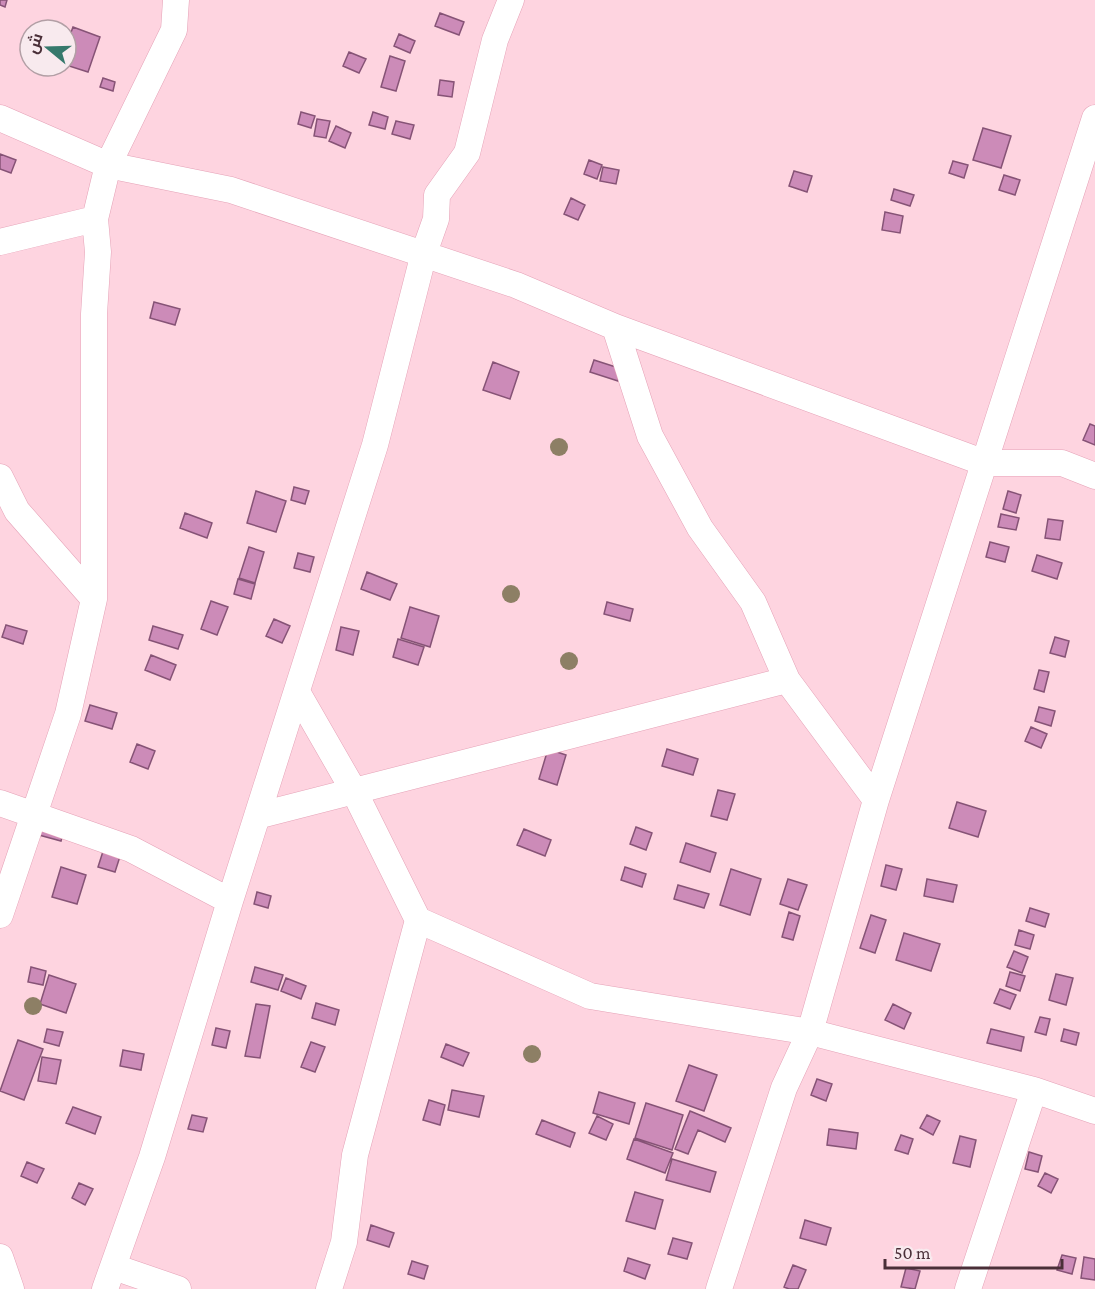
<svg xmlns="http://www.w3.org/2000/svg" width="1095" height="1289" font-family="'Crimson Pro',Cairo,serif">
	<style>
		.building { fill: #cc8bb8; stroke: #865376; stroke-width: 1.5 }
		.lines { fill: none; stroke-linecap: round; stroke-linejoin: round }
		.minor-casing { stroke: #e5a2b7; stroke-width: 27 }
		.minor { stroke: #fff; stroke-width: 26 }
		.tree { fill: #8d7f65 }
	</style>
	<rect width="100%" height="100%" fill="#fed4e0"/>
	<!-- building -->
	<path class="building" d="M0,0H7L5,7L0,5Z
		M440,13L464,22L459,35L435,26Z
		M73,27L100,37L88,72L66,65V46Z
		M399,34L415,41L410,53L394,46Z
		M349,52L366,59L359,73L343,66Z
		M390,56L405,61L396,91L381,87Z
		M103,78L115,82L113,91L100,87Z
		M440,80L454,82L452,97L438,95Z
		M301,112L315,116L311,128L298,124Z
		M373,112L388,117L385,129L369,125Z
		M317,119L330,121L326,138L314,136Z
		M396,121L414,125L410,139L392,134Z
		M336,126L351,133L345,148L329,141Z
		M983,128L1011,136L1001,168L973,160Z
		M0,154L16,160L11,173L0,169Z
		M589,160L602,165L597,179L584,174Z
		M953,161L968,165L964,178L949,173Z
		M603,167L619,170L616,184L600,181Z
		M794,171L812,176L807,192L789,186Z
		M1004,175L1020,180L1015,195L999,190Z
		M894,189L914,195L910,206L891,200Z
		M571,198L585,205L578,220L564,214Z
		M885,212L903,216L900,233L882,230Z
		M154,302L180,309L175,325L150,318Z
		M594,360L622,369L618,381L590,372Z
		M493,362L519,372L510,399L483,390Z
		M1090,424L1095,426V445L1083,440Z
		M294,487L309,491L305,504L291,500Z
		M256,491L286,501L276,532L247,523Z
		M1008,491L1021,495L1016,513L1003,509Z
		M185,513L212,523L207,538L180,528Z
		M1001,514L1019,518L1016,530L998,527Z
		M1048,519L1063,521L1060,540L1045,538Z
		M990,542L1009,547L1005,562L986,557Z
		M249,547L264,552L255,583L239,578Z
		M298,553L314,557L310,572L294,568Z
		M1037,555L1062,563L1057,579L1032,571Z
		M367,572L397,584L390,600L361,589Z
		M238,579L255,584L251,599L234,594Z
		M211,601L228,607L217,635L201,629Z
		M607,602L633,609L630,621L604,614Z
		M410,607L439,616L430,647L401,638Z
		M274,619L290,626L282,643L266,636Z
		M6,625L27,631L23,644L2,637Z
		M153,626L183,635L178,649L149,640Z
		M341,627L359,631L353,655L336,650Z
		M1055,637L1069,641L1065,657L1050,653Z
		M398,639L424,647L418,665L393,657Z
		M151,655L176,665L170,680L145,670Z
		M1039,670L1049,672L1044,692L1034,689Z
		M90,705L117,713L112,729L85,721Z
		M1039,707L1055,711L1051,726L1035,721Z
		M1031,727L1047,734L1041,748L1025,741Z
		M137,744L155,751L148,769L130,762Z
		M548,749L566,755L557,785L539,779Z
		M667,749L698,759L693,775L662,766Z
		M718,790L735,794L727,820L711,816Z
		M957,802L986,811L978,837L949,828Z
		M39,819L65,826L61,841L35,834Z
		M636,827L652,833L646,850L630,844Z
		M524,829L551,840L545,856L517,845Z
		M106,842L123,847L115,872L98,867Z
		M686,843L716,853L710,872L680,862Z
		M886,865L902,869L896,890L881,886Z
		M61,867L86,875L77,904L52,897Z
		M625,867L646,874L642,887L621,880Z
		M731,869L761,879L750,915L720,905Z
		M788,879L807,885L798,910L780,904Z
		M927,879L957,885L953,902L924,896Z
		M678,885L709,894L704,908L674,899Z
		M257,892L271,896L268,908L254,904Z
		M1030,908L1049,914L1045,927L1026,921Z
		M789,912L800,916L793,940L782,937Z
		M871,915L886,920L875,953L860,948Z
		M1019,930L1034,935L1030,949L1015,945Z
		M904,933L940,944L931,971L896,960Z
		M1014,951L1028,957L1022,973L1007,967Z
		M31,967L46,971L43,985L28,982Z
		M255,967L283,975L278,990L251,982Z
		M1010,972L1025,976L1020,991L1006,986Z
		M1056,974L1073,978L1066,1005L1049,1000Z
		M49,975L76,984L66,1013L40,1004Z
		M286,978L306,986L301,999L281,991Z
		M1000,989L1016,995L1010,1009L994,1003Z
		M316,1003L339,1010L335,1025L312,1018Z
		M256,1004L270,1006L260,1058L245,1056Z
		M893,1004L911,1013L904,1029L885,1020Z
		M1040,1017L1050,1019L1046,1035L1035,1032Z
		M216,1028L230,1031L226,1048L212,1045Z
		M47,1029L63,1032L59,1046L44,1042Z
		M991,1029L1024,1037L1021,1051L987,1043Z
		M1064,1029L1079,1033L1076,1045L1061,1041Z
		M18,1040L43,1049L24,1100L0,1091Z
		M311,1042L325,1047L315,1072L301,1067Z
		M446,1044L469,1053L463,1066L441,1057Z
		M123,1050L144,1054L141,1070L120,1066Z
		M42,1057L61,1060L56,1084L38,1081Z
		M689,1065L717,1075L704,1111L676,1101Z
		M817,1079L832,1084L826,1101L811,1095Z
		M452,1090L484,1096L479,1117L448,1110Z
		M599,1092L635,1103L629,1124L593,1113Z
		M429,1100L445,1105L440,1125L423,1120Z
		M646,1103L683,1115L672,1150L635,1138Z
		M73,1107L101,1117L95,1134L66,1123Z
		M690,1111L731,1128L725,1142L698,1130L688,1154L675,1149Z
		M192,1115L207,1118L203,1132L188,1129Z
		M927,1115L940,1121L933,1135L920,1128Z
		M597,1116L613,1124L606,1140L589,1133Z
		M542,1120L575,1133L570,1147L536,1134Z
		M829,1129L858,1133L856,1149L827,1145Z
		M901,1135L913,1139L908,1154L895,1150Z
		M960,1136L976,1140L970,1167L953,1163Z
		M634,1139L673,1153L665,1173L627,1159Z
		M1029,1152L1042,1156L1038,1172L1025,1169Z
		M672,1159L716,1172L710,1192L666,1180Z
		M27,1162L44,1169L37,1183L21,1176Z
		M1045,1173L1058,1179L1051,1193L1038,1186Z
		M79,1183L93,1189L85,1205L72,1198Z
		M635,1192L663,1200L655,1229L626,1221Z
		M805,1220L831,1228L826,1245L800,1238Z
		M371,1225L394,1233L389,1247L367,1240Z
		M673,1238L692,1243L687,1259L668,1254Z
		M1062,1255L1076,1258L1072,1274L1057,1270Z
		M1084,1257L1095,1259V1280L1081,1278Z
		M628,1258L650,1265L645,1279L624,1271Z
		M412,1261L428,1266L424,1279L408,1274Z
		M793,1265L806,1270L798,1289H789L784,1287Z
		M906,1268L920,1271L915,1289L901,1287Z"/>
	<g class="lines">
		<defs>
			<path id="minor" d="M0,118L108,165L231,190L516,285L615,327L650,436L700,528L753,602L787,680L876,800
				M0,242L95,219
				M615,327L985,463H1062L1095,476
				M0,477L17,511L94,599
				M297,692L355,793L418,920L590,996L810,1032L1034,1090L1095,1111
				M0,803L131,849L230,901
				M257,816L787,680
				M0,915L68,714L94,599V314L98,252L95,219L108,165L174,30L176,0
				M0,1257L11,1289
				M114,1267L178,1289
				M105,1289L152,1157L230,901L375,445L424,253L436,219L437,195L467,153L495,40L511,0
				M329,1289L344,1242L355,1155L418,920
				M719,1289L784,1088L810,1032L876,800L1095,118
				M968,1289L1034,1090"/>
		</defs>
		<!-- minor casing -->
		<use href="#minor" class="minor-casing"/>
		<!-- minor -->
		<use href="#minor" class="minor"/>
	</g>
	<!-- trees -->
	<g class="tree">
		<circle cx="559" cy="447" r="9"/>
		<circle cx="511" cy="594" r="9"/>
		<circle cx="569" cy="661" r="9"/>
		<circle cx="33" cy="1006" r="9"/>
		<circle cx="532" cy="1054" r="9"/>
	</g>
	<!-- north arrow -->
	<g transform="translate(48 48) rotate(289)"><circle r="28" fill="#f8eaee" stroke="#b29fa5" stroke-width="1.5"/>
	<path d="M0-4.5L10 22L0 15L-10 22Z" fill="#36796c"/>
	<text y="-9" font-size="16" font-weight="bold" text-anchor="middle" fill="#4a2f38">ش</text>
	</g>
	<!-- scale -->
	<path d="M885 1259v9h177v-9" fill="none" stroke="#4a2f38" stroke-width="3"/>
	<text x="894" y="1259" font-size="18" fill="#4a2f38" stroke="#f8eaee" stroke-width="4.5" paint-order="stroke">50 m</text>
</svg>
